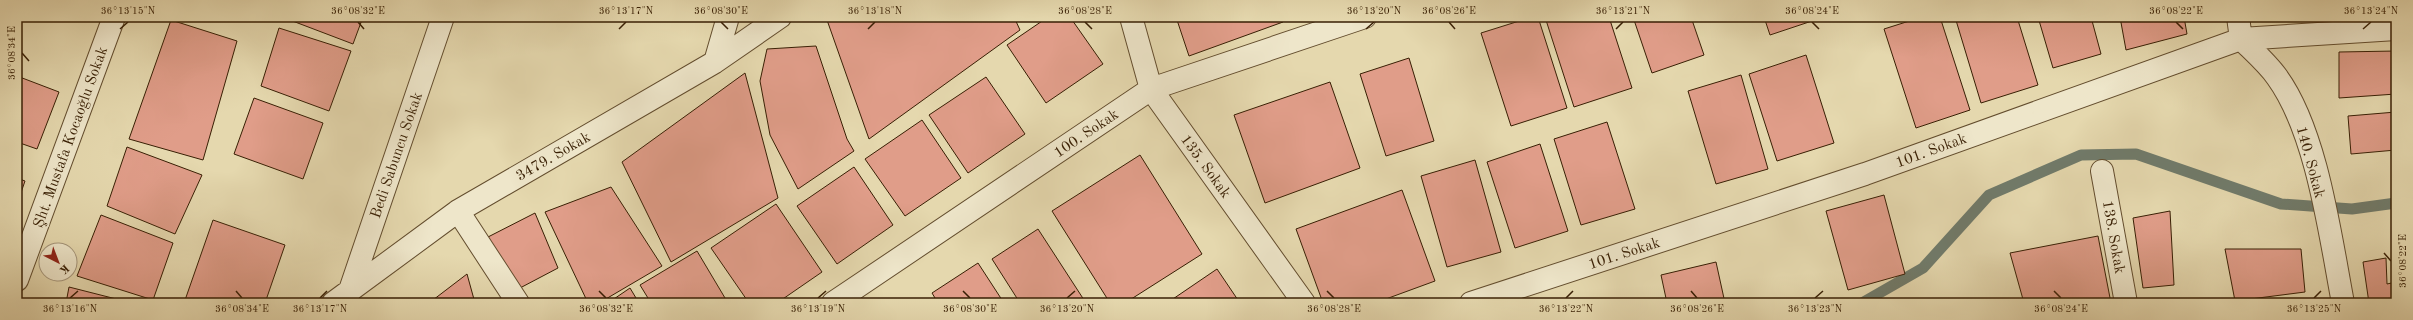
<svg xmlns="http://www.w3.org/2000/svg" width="2413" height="320" font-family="'Old Standard TT',serif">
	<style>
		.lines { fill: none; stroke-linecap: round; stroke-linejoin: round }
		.stream { stroke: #707b6b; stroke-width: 11 }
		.building { fill: #e09d89; stroke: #381f04 }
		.minor-casing { stroke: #634d2e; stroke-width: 24 }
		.minor { stroke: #eee6ca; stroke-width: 22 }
		.ticks { fill: none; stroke: #381f04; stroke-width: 1.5 }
		.labels { text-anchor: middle; stroke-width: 4; stroke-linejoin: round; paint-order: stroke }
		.street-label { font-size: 15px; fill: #381f04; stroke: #eee6ca }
		.neatline { fill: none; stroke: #381f04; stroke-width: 1.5 }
		.ticks-label { font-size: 10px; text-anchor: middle; fill: #381f04 }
	</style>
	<rect width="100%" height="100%" fill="#e5d8ae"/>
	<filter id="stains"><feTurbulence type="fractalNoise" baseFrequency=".005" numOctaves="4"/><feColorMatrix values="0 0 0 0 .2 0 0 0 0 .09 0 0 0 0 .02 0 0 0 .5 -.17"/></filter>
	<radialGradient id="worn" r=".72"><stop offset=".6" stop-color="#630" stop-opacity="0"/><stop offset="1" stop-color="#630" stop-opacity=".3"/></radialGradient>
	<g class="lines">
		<!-- stream -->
		<path class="stream" d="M1862,303L1923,268L1989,195L2081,155L2136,154L2281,204L2352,209L2396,203"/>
	</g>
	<!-- building -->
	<path class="building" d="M282,17H363L353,44Z
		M831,17H1014L1020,30L869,139L827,20Z
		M1048,17H1070L1103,64L1046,103L1007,45Z
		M1176,17H1281L1283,22L1189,56Z
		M1532,17H1538L1567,108L1511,126L1481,33Z
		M1545,17H1609L1632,88L1574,107Z
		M1633,17H1691L1704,55L1652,73Z
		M1764,17H1824L1770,35Z
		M1922,17H1940L1970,110L1916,128L1884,29Z
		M1955,17H2017L2038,85L1981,103Z
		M2038,17H2091L2101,54L2053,68Z
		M2120,17H2184L2187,34L2126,50Z
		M171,20L237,41L203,160L129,139Z
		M279,28L351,51L329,111L261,86Z
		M816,46L847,139L854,151L798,189L770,135L760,81L767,49Z
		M2396,51V94L2339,98V52Z
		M1806,55L1834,143L1777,161L1749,74Z
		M1409,58L1434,141L1386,156L1360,74Z
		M745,73L778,198L671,262L622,162Z
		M1741,75L1768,169L1716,184L1688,91Z
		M17,76L59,92L37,149L17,142Z
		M986,77L1025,134L968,173L929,115Z
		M1330,82L1360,168L1265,203L1234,115Z
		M254,98L323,123L303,179L234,154Z
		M2396,112V150L2351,154L2348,116Z
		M922,120L961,178L905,216L865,159Z
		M1607,122L1635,209L1581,225L1554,139Z
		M1540,144L1568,231L1515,248L1487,162Z
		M127,147L202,175L175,234L107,206Z
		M1140,155L1202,254L1125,303H1110L1052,211Z
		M1475,160L1501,252L1447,267L1421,176Z
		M854,167L893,225L837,264L797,206Z
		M17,178L25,181L17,204Z
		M611,187L662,266L599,303H588L545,212Z
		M1402,190L1435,281L1375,303H1323L1296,229Z
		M1884,195L1905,274L1848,290L1826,211Z
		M776,204L822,272L777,303H749L711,248Z
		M2170,211L2174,285L2143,288L2133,218Z
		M535,213L558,268L520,288L488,237Z
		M101,215L173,243L153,300L77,276Z
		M213,220L285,245L265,303H184Z
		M1038,229L1086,303H1020L992,259Z
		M2098,236L2111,303H2024L2010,253Z
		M2225,249H2301L2305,292L2235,301Z
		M697,251L728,303H651L640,285Z
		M2386,258L2387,284L2396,282V303H2369L2363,262Z
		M1716,262L1725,303H1667L1661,275Z
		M978,263L1004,303H938L932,293Z
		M1217,269L1240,303H1167Z
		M467,274L475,303H429Z
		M69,287L132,303H66Z
		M630,288L639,303H608Z"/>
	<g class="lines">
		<defs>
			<path id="minor" d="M1131,17L1151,89L1304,303
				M2238,17L2241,39
				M2241,39C2253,51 2267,63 2277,77C2317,132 2330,235 2343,303
				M715,62L728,17
				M2102,171L2126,303
				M458,211L518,303
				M17,280L114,17
				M349,293L443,17
				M333,303L458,211L715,62L780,17
				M833,303L1151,89L1365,17
				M1471,303L1865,174L2241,39L2396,29"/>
		</defs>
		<!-- minor casing -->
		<use href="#minor" class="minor-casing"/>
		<!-- minor -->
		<use href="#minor" class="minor"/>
	</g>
	<!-- ticks -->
	<path class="ticks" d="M358,22L364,29M721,22L728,29M1085,22L1092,29M1449,22L1455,29M1812,22L1819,29M2176,22L2183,29M120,29L128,22M619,29L626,22M868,29L875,22M1366,29L1374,22M1616,29L1623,22M2363,29L2371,22M22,53L29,61M2384,253L2391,261M236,291L242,298M599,291L606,298M963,291L970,298M1327,291L1334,298M1691,291L1697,298M2054,291L2061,298M70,298L78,291M320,298L327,291M818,298L826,291M1067,298L1075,291M1566,298L1573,291M1815,298L1823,291M2314,298L2321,291"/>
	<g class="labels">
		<!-- street labels -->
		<g class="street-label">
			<text transform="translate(1086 133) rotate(-34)" y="5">100. Sokak</text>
			<text transform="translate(70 137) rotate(-70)" y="5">Şht. Mustafa Kocaoğlu Sokak</text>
			<text transform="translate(1931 150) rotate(-20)" y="5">101. Sokak</text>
			<text transform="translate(396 155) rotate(-71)" y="5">Bedi Sabuncu Sokak</text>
			<text transform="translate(553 156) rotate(-30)" y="5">3479. Sokak</text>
			<text transform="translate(2311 162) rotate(75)" y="5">140. Sokak</text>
			<text transform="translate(1206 166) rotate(54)" y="5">135. Sokak</text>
			<text transform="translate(2114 237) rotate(80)" y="5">138. Sokak</text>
			<text transform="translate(1624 253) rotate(-18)" y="5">101. Sokak</text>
		</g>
	</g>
	<!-- margin -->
	<rect width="2413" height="320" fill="none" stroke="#e5d8ae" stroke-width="44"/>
	<!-- north arrow -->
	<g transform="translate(58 262) rotate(138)"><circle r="19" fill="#eee6ca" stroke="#a5967b"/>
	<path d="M0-3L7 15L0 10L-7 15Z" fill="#8f2418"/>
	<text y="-6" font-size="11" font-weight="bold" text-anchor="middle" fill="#381f04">K</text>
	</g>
	<rect x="22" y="22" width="2369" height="276" class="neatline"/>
	<g class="ticks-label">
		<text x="128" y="14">36°13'15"N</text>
		<text x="358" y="14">36°08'32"E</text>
		<text x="626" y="14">36°13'17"N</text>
		<text x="721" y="14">36°08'30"E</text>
		<text x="875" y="14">36°13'18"N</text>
		<text x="1085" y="14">36°08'28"E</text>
		<text x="1374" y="14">36°13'20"N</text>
		<text x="1449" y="14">36°08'26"E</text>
		<text x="1623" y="14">36°13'21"N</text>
		<text x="1812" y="14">36°08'24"E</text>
		<text x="2176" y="14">36°08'22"E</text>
		<text x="2371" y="14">36°13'24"N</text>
		<text transform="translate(11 53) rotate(-90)" y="4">36°08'34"E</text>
		<text transform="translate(2402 261) rotate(-90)" y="4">36°08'22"E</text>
		<text x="70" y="312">36°13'16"N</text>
		<text x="242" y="312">36°08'34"E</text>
		<text x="320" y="312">36°13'17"N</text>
		<text x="606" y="312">36°08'32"E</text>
		<text x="818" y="312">36°13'19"N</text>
		<text x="970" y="312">36°08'30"E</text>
		<text x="1067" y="312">36°13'20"N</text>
		<text x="1334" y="312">36°08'28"E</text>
		<text x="1566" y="312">36°13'22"N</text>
		<text x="1697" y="312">36°08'26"E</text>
		<text x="1815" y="312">36°13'23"N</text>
		<text x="2061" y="312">36°08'24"E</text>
		<text x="2314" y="312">36°13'25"N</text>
	</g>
	<rect width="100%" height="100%" filter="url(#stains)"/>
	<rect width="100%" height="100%" fill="url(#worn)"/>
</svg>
